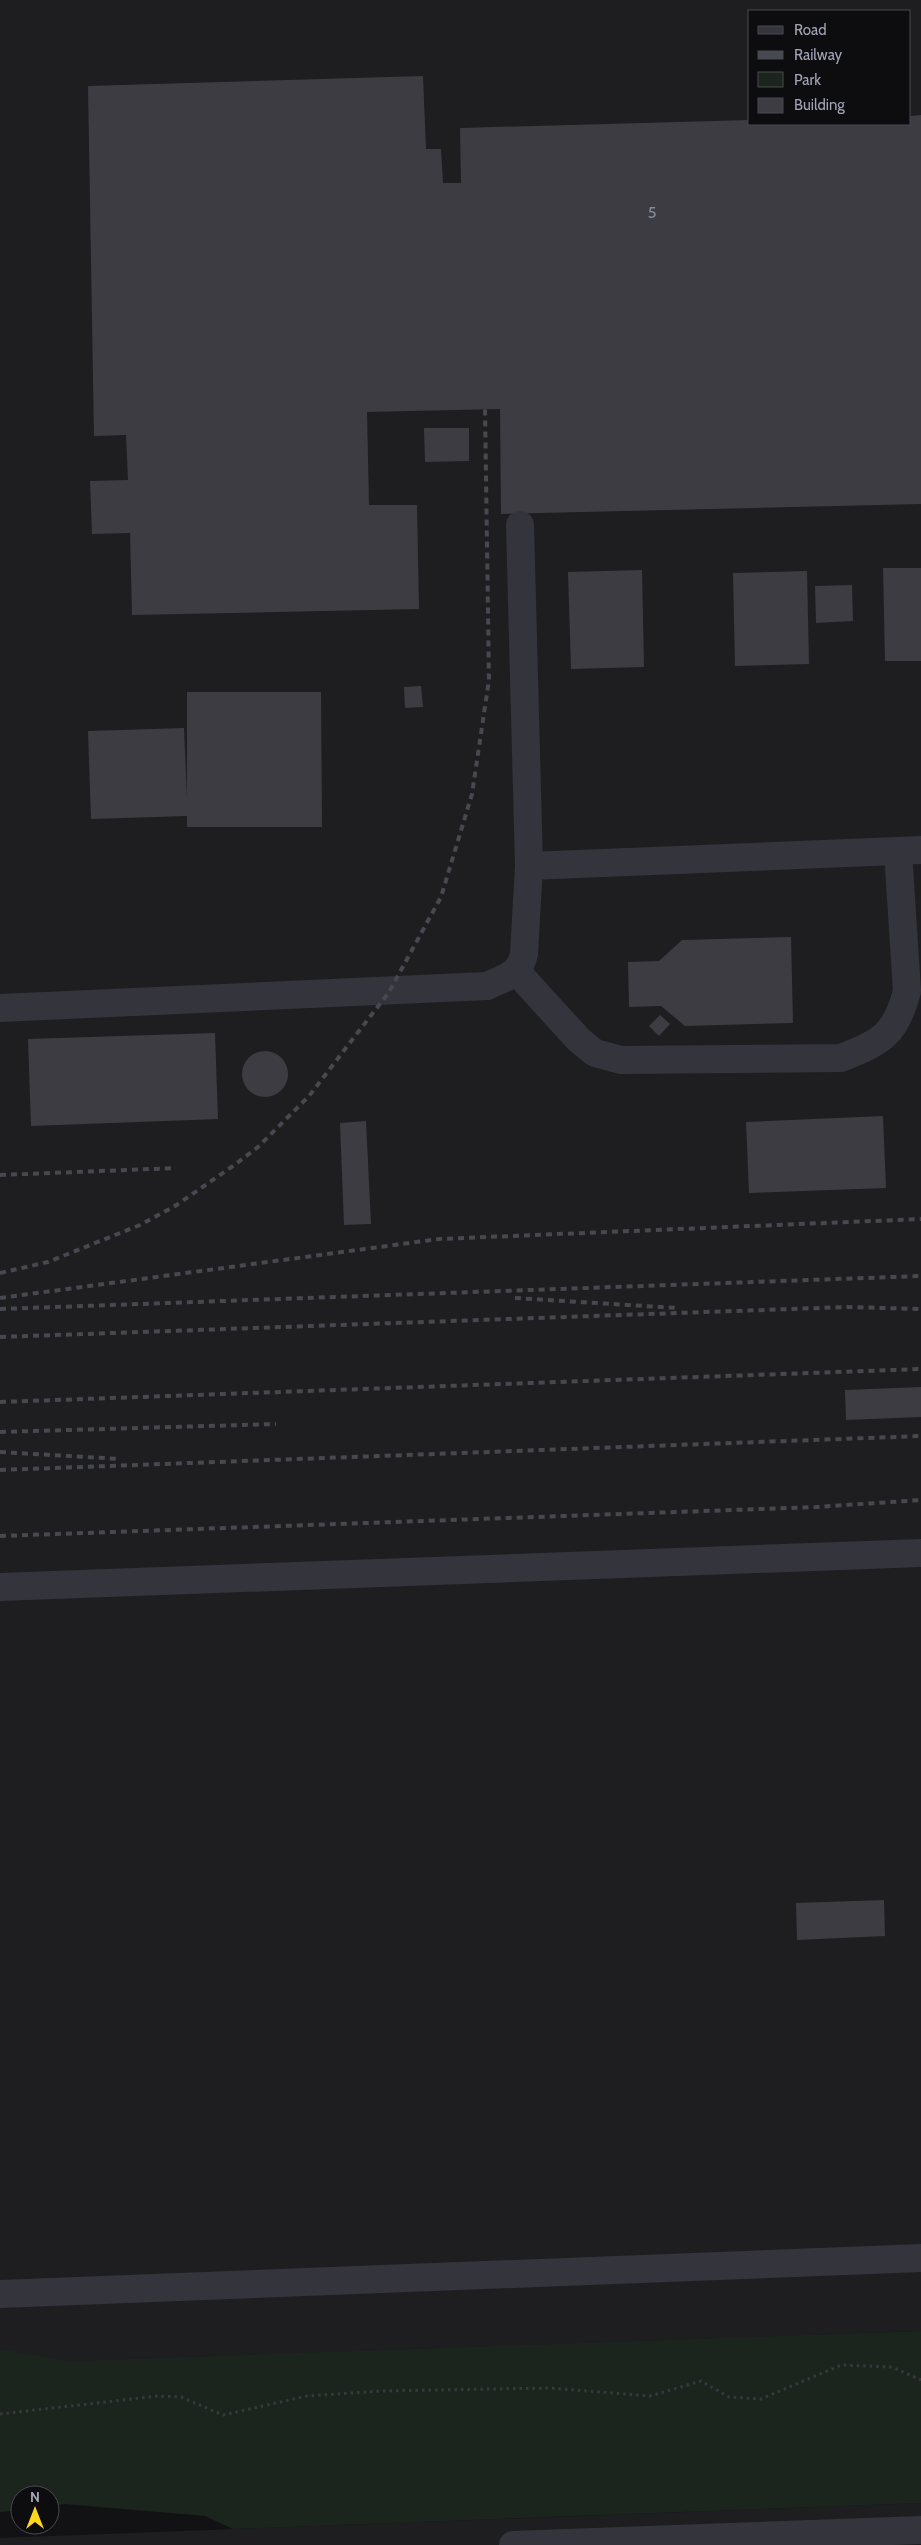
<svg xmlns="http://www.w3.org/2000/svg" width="921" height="2545" font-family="Cabin,sans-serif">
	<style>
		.built { fill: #1e1e21; fill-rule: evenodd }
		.green { fill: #1c241e }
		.building { fill: #3c3c42 }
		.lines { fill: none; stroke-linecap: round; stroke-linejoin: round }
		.path { stroke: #383940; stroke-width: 3; stroke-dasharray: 2.5 4; stroke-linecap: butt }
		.minor { stroke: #34343c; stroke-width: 28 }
		.rail { stroke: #474850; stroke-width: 4; stroke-dasharray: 6 5; stroke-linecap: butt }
		.labels { text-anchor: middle; stroke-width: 4; stroke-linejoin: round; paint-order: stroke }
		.number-label { font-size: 16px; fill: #888b99 }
	</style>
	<rect width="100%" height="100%" fill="#121214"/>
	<!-- built -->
	<path class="built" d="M0,0H921V2331L0,2364ZM750,11H910V124H750Z
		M921,2503V2545H0V2538Z"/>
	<!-- green -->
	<path class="green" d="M921,2331V2503L233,2529L205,2516L64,2504L50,2506V2495H20V2510L0,2512V2349L70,2361Z"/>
	<!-- building -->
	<path class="building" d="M423,76L426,149H441L443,183H461L460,128L750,120V124H910V116L921,115V504L501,514L500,409L367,412L369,505H417L419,609L132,615L130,533L92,534L90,481L128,480L126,435L94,436L88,86Z
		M424,428H469V461L425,462Z
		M883,568H921V661H885Z
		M642,570L644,667L571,669L568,572Z
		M807,571L809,664L735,666L733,573Z
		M852,585L853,621L816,623L815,586Z
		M421,686L423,707L405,708L404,687Z
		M187,692H321L322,827H187V816L91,819L88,731L184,728L187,797Z
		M791,937L793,1023L685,1026L661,1006L629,1007L628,962L659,961L682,940Z
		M660,1015L670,1024L659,1036L649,1026Z
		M215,1033L218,1119L31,1126L28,1039Z
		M242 1074a23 23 0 1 1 46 0a23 23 0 1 1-46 0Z
		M883,1116L886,1188L749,1193L746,1122Z
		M366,1121L371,1224L344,1225L340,1123Z
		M921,1387V1417L846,1420L845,1390Z
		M884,1900L885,1936L797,1940L796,1903Z"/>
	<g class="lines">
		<!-- path -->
		<path class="path" d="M0,2414L158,2396L181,2397L223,2415L307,2396L381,2391L549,2388L650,2396L701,2381L729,2397L761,2399L841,2365L892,2367L921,2380"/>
		<!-- minor -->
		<path class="minor" d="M529,866L921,850
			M516,971L579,1040L595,1053L621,1060L841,1058C881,1042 896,1035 907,991L898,851
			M0,1008L487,986C506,977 519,976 524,954L529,866L520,525
			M0,1587L921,1553
			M0,2294L921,2258
			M513,2545L921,2530"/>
		<!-- rail -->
		<path class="rail" d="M0,1175L176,1168
			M0,1273L48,1262L140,1225L175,1206L233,1166L258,1147L309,1096L389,992L441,897L472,794L489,680L485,409
			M0,1298L439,1239L921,1219
			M515,1298L677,1308
			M0,1309L921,1276
			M0,1337L847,1307L921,1309
			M0,1402L921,1369
			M0,1432L276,1424
			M0,1452L120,1459
			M0,1470L921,1436
			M0,1536L817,1507L921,1500"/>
	</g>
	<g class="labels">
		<!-- number labels -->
		<g class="number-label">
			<text x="652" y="218">5</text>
		</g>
	</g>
	<!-- legend -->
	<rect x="748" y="10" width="162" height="115" fill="#0d0d0f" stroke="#494a52"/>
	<rect x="758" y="26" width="25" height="8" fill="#34343c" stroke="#494a52"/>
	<text x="794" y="35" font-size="15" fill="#a2a5b6">Road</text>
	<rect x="758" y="51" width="25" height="8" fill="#474850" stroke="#494a52"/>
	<text x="794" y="60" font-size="15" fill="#a2a5b6">Railway</text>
	<rect x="758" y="72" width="25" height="15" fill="#1c241e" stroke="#494a52"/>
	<text x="794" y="85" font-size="15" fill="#a2a5b6">Park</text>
	<rect x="758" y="98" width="25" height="15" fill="#3c3c42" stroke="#494a52"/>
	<text x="794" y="110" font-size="15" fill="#a2a5b6">Building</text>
	<!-- north arrow -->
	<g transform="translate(35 2510)"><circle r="24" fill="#0d0d0f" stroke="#494a52"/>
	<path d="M0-4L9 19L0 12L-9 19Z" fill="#ffd61e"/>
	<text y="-8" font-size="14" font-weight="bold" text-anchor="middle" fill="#a2a5b6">N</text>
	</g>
</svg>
